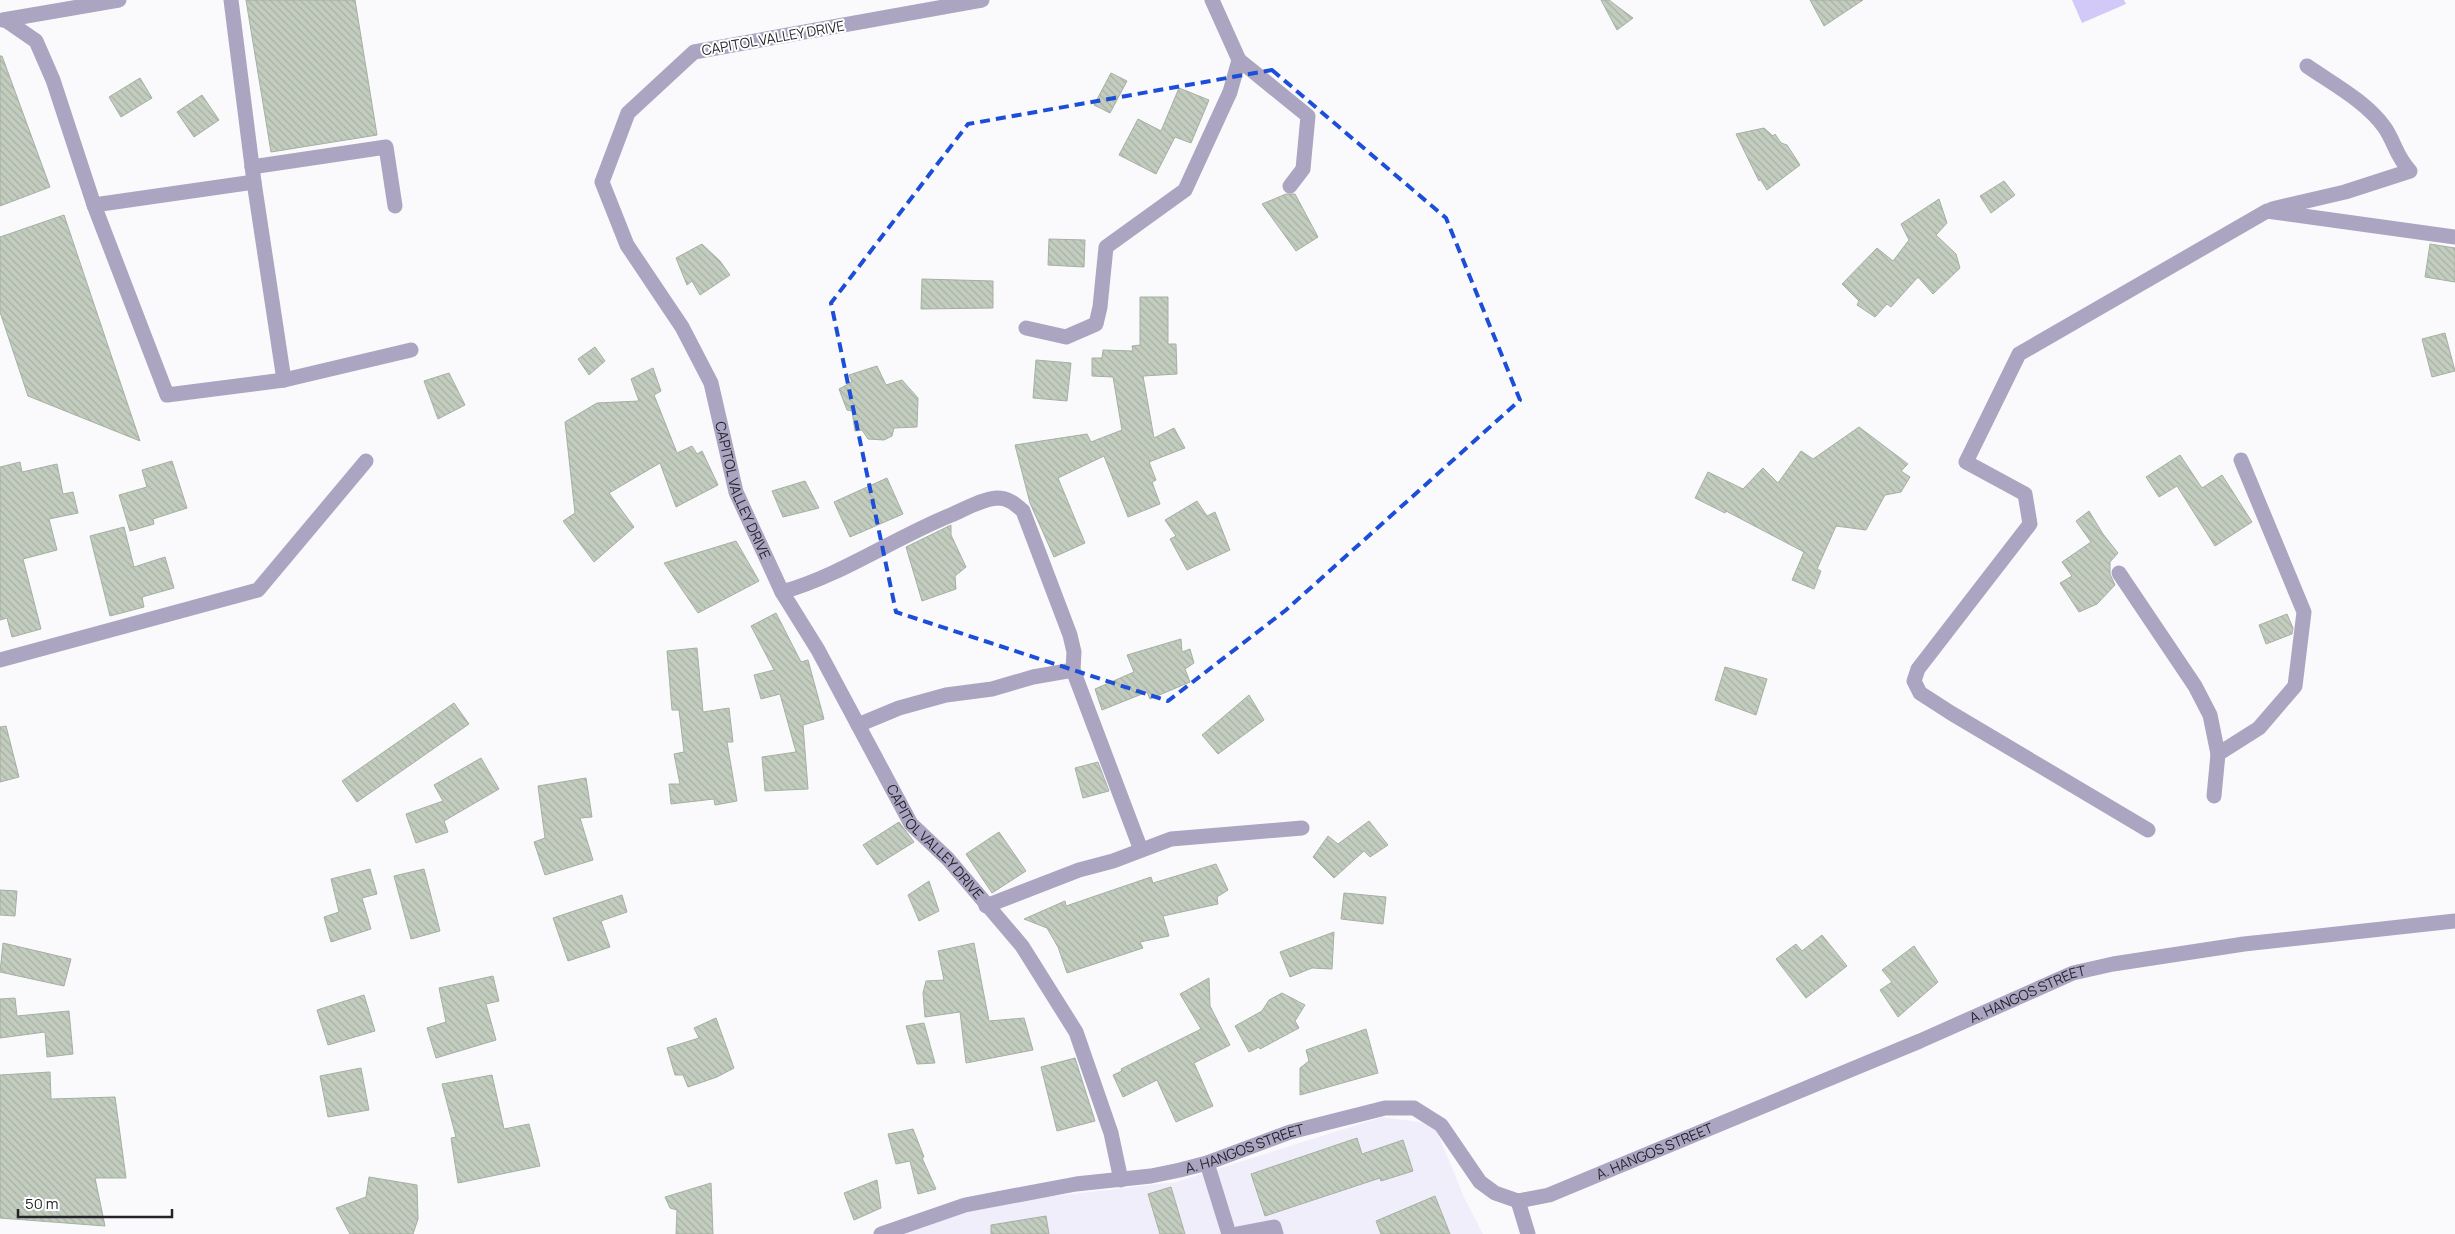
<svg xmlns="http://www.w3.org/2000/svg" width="2455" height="1234" font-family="Manrope,sans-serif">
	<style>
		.built { fill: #f1eefc }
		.grass { fill: #d3c9f8 }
		.building { fill: url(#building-back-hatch); stroke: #a6b0a2 }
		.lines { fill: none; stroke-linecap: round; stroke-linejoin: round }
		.minor { stroke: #aba5c2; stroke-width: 15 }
		.marked { fill: none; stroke: #1d4ed8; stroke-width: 4; stroke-dasharray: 10 6; stroke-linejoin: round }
		.labels { text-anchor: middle; stroke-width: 4; stroke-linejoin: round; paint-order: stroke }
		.street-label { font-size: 14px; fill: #242329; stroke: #fff }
	</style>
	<defs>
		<pattern id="building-back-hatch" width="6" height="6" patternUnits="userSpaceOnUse" patternTransform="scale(1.25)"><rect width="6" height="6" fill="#c3cdbf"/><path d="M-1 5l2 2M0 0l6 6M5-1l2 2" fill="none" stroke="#a7b0a4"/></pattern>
	</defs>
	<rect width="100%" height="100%" fill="#fafafd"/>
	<!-- built -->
	<path class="built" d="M1382,1117L1434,1124L1464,1197L1483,1234H906L985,1204L1176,1182Z"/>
	<!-- grass -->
	<path class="grass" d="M2072,0H2124L2126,4L2082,23Z"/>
	<!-- building -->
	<path class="building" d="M246,0H355L377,135L271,152Z
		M1601,0H1609L1633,18L1617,30Z
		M1810,0H1863L1824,26Z
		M0,56H2L50,187L0,206Z
		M1111,73L1127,81L1110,113L1094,105Z
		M140,78L152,98L121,117L109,97Z
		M1179,88L1209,100L1191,143L1175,137L1156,174L1119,155L1138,119L1161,131Z
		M202,95L219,120L194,137L177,112Z
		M1764,128L1773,136L1775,134L1781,143L1787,145L1800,165L1767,190L1760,179L1759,181L1736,134Z
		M2004,181L2015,195L1991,213L1980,196Z
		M1295,194L1318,237L1296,251L1262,204L1286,194Z
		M1939,199L1947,223L1936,235L1956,254L1960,268L1933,294L1918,277L1891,307L1887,304L1875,317L1857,305L1859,301L1842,284L1877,248L1893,261L1909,240L1901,224Z
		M64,215L140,441L28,396L0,312V237Z
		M1049,239L1085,240L1084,267L1048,265Z
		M702,244L720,261L730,275L700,295L692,281L687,285L676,258Z
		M2430,244L2455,248V282L2425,277Z
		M922,279L993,281V308L921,309Z
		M1140,297H1168V344H1176L1177,374L1143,376L1154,438L1174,428L1185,448L1149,462L1156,480L1152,482L1160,504L1128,517L1104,456L1058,478L1085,543L1054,557L1030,503L1015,445L1087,434L1091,442L1122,430L1113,377L1092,376V358H1102L1103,350L1133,351L1132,346L1140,345Z
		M2445,333L2455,371L2432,377L2422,339Z
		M595,347L605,361L589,375L578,359Z
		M1036,360L1071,363L1067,401L1033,398Z
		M877,366L886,385L902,380L918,398L917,427L894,428L892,436L884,440L868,439L862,430L855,431L852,411L847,410L839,389L852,382L849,375Z
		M653,368L661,391L654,395L677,453L692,446L697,454L702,451L718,485L676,507L660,463L609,493L634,527L594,562L563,521L575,513L565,422L597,403L639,401L631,379Z
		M449,373L465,405L438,419L424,381Z
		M1859,427L1908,464L1901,471L1910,477L1901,492L1885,495L1866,530L1836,526L1817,569L1821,571L1814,589L1792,580L1804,552L1726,511L1725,513L1695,498L1708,472L1743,489L1763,468L1778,483L1801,451L1813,459Z
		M2180,455L2202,488L2222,475L2252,522L2215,546L2177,486L2159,497L2146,477Z
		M172,461L187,508L153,519L154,524L130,531L119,495L147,487L142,470Z
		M20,462L22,472L57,464L63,494L73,492L78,513L49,519L57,550L23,559L41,629L12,637L7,618L0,620V467Z
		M887,478L903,514L850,537L834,502Z
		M805,481L819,508L783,517L772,491Z
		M1197,501L1207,516L1215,512L1230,550L1187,570L1170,539L1176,536L1165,520Z
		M2089,511L2103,534L2118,553L2110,562V574L2115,585L2097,604L2079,612L2060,583L2072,576L2062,562L2091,542L2076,521Z
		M951,525V535L966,567L955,576L956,589L922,601L906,547Z
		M124,527L134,567L165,557L174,588L142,597L144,607L110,616L90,536Z
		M736,541L759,581L698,613L664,563Z
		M776,613L801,662L808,660L824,719L803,725L808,789L765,791L762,757L796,752L780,694L761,699L754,675L774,670L751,626Z
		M2287,614L2293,628L2292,634L2266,644L2259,625Z
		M1181,639L1182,652L1190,649L1194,663L1185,669L1190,682L1150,699L1147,692L1102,710L1095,689L1134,672L1127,655Z
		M697,648L703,712L729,708L733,742H727L737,801L715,805L714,799L671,804L669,784H680L674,754L684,752L679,710H672L667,651Z
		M1725,667L1767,679L1756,715L1715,700Z
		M1249,695L1264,720L1218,754L1202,735Z
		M454,703L469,724L357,802L342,781Z
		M6,726L19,777L0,782V727Z
		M481,758L499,789L444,821L448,832L416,843L406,814L443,801L434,785Z
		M1098,762L1109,791L1083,798L1075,768Z
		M586,778L592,817L580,818L593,860L545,875L534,842L545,838L538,786Z
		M1369,821L1388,845L1370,857L1364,851L1334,878L1313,857L1328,836L1338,844Z
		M899,822L914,842L877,865L863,845Z
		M999,832L1026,871L992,893L966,854Z
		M1216,864L1228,890L1217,897L1218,904L1163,916L1169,936L1140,942L1143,948L1067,973L1058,947L1047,928L1024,919L1065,901L1066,906L1151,877L1153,883Z
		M370,869L377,894L362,898L371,929L331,942L324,917L339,912L331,879Z
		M424,869L440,931L411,939L394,876Z
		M929,881L939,911L919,921L908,895Z
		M0,890L17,891L15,916L0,915Z
		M1344,893L1386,897L1383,924L1341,919Z
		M622,895L627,912L601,921L610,947L568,961L553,918Z
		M1334,932L1332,969L1312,968L1290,977L1280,952Z
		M1822,935L1847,966L1806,998L1776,959L1796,944L1802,951Z
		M3,943L71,959L64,986L0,972Z
		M974,943L989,1021L1024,1018L1033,1050L966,1063L960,1012L925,1017L923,993L926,981L944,980L938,951Z
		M1914,946L1938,982L1898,1017L1880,990L1892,982L1882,970Z
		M493,976L499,1001L486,1004L496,1040L436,1058L427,1028L446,1022L439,988Z
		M1209,978L1210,1006L1230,1045L1194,1063L1213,1106L1176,1122L1157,1080L1123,1097L1113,1075L1122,1071L1121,1069L1201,1029L1180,994Z
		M1282,993L1305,1005L1295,1021L1299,1028L1260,1049L1259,1047L1249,1052L1235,1026L1262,1011L1269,1000Z
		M364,995L375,1031L328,1045L317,1010Z
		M15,998L17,1016L69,1011L73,1054L47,1057L45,1032L0,1038V999Z
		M716,1018L734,1068L717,1077L688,1087L683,1075H675L667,1048L699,1038L694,1028Z
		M924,1023L935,1063L917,1064L906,1026Z
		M1366,1029L1378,1073L1300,1095V1068L1309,1061L1306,1050Z
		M1075,1058L1095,1121L1057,1131L1041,1067Z
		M361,1068L369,1110L328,1117L320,1076Z
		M50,1072L51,1099L115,1097L126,1178H95L105,1226L0,1218V1075Z
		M492,1075L504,1129L529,1124L540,1166L458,1183L451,1138L456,1137L442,1084Z
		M913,1129L924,1157L922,1158L936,1189L918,1194L910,1161L896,1164L888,1134Z
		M1357,1138L1362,1154L1403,1140L1413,1171L1381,1181L1380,1178L1265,1216L1251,1174Z
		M369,1177L417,1185L418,1219L413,1234H350L336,1208L366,1197Z
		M877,1180L881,1208L854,1220L844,1193Z
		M711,1183L713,1234H676L677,1210L670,1208L665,1197Z
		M1171,1187L1185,1234H1160L1148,1194Z
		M1435,1196L1450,1234H1381L1376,1221Z
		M1046,1216L1049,1234H991V1225Z"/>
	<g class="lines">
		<!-- minor -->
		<g class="minor">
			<path d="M231,0L254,182L284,380"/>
			<path id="s1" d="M982,0L694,52L628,113L602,182L627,245L682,327L711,383L736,492L782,592L818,650L911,824L948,859L1022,946L1076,1032L1111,1133L1121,1180"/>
			<path d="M3,20L119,0"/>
			<path d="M7,21L36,41L53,80L94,205L167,395L284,380L411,350"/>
			<path d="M1239,60L1308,116L1303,169L1290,186"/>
			<path d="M252,167L386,147L395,206"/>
			<path d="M94,205L254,182"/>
			<path d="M2272,209L2345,192L2410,171C2396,156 2395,143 2385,128C2367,102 2333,84 2307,66"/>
			<path d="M1026,328L1066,337L1096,324L1100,307L1106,247L1185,190L1230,92L1239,60L1212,0"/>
			<path d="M2119,573L2195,686L2210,715L2218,754"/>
			<path d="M782,592C842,575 894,538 951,515C965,509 982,499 997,498C1009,498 1015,504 1023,511L1070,635L1074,652L1073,670L1033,677L992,689L946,695L899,708L858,725"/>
			<path d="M0,660L258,590L366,461"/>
			<path d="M1073,670L1141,850"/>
			<path d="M2214,796L2218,754L2259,728L2295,686L2304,612L2241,460"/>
			<path d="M2148,830L1951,713L1920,693L1914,681L1918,669L2030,524L2025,494L1966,462L2019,354L2267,211L2455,237"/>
			<path d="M986,906L1079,870L1113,861L1171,839L1302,828"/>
			<path d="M1207,1163L1229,1234"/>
			<path d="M1518,1201L1528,1234"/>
			<path id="s2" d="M881,1234L965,1205L1076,1184L1151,1176L1180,1170L1207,1163L1290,1132L1385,1108H1414L1441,1125L1480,1182L1495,1193L1518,1201L1549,1195L1920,1041L2073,973L2113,964L2244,944L2455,921"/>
			<path d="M1237,1234L1274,1227L1276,1234"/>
		</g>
	</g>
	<!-- marked area -->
	<path class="marked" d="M1272,70L1446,218L1520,400L1286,610L1168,701L896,612L831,303L968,124Z"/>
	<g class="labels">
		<!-- street labels -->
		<g class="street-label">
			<text transform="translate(773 38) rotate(-10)" y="5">CAPITOL VALLEY DRIVE</text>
			<text dy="5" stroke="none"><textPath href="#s1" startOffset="798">CAPITOL VALLEY DRIVE</textPath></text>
			<text dy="5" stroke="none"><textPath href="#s1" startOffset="1202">CAPITOL VALLEY DRIVE</textPath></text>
			<text dy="5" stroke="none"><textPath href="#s2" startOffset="1245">A. HANGOS STREET</textPath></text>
			<text dy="5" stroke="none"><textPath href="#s2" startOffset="375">A. HANGOS STREET</textPath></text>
			<text dy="5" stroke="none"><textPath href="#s2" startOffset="840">A. HANGOS STREET</textPath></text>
		</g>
	</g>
	<!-- scale -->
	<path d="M18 1209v8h154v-8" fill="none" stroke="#242329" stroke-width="2.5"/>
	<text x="25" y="1209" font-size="15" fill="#242329" stroke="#ffffff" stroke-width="4" paint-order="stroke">50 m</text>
</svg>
